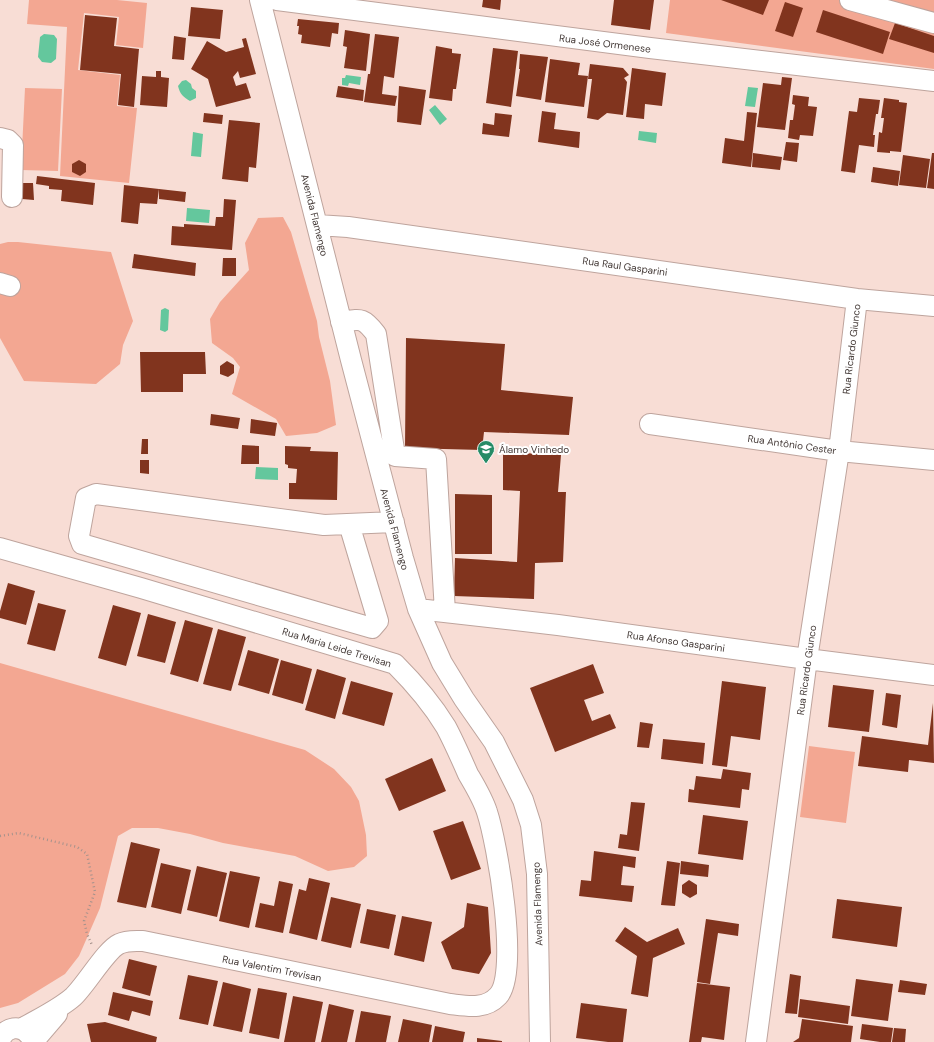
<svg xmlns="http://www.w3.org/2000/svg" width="934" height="1042" font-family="'DM Sans',sans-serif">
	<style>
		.green { fill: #f3a792 }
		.water { fill: #64c79d }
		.building { fill: #81341e }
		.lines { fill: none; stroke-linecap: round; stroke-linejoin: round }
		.minor-casing { stroke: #bea49d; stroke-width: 22 }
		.path { stroke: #a5928c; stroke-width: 2.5; stroke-dasharray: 1 3; stroke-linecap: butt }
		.minor { stroke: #fff; stroke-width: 20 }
		.labels { text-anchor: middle; stroke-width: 4; stroke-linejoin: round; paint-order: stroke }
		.street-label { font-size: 10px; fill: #433936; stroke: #fff }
		.poi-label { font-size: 10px; fill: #433936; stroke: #fff; text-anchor: start }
	</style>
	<rect width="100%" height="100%" fill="#f8ddd5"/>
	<!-- green -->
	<path class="green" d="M29,0H117L147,3L143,48L116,45L119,17L84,13L78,70L120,75L117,106L137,108L129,183L60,176L67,27L27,24Z
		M670,0H934V69L666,33Z
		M25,88L62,89L58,171L21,170Z
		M283,217L291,232L317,321L319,337L330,381L336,425L317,433L286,436L276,419L232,394L240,367L233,358L212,343L210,319L220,302L249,270L245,243L258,218Z
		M8,242H18L111,252L133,321L123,345L120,364L96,384L24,381L0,338V244Z
		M0,663L305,750L334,769L351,787L359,801L366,835L367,856L354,867L328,871L295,856L223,843L190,834L158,828H132L118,836L100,908L79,956L65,974L18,1003L0,1008Z
		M809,746L855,752L846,823L800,817Z"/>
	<!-- water -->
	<path class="water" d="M44,34L54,35L57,39L56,59L51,63L42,62L38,57L40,37Z
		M346,75L361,77L360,85L349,83L348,86L342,85V78H345Z
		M186,80L191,84L192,88L196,91V98L190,101C183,97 180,94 178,86L182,81Z
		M748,87L758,88L755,107L745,106Z
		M435,105L447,119L440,125L429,110Z
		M639,131L657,133L656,143L638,140Z
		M193,132L203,134L201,157L191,156Z
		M187,208L210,210L209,223L186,221Z
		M165,308L169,310L168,330L165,332L160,330L161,310Z
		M256,467L278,468V480L255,479Z"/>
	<!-- building -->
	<path class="building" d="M483,0H501L500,10L482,7Z
		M614,0H654L650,30L611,25Z
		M721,0H769L763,15Z
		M785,2L803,8L793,37L775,31Z
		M191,7L223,10L220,39L188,36Z
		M823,10L890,32L883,54L816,32Z
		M85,15L117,18L114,46L139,49L134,107L118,105L121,74L80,70Z
		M298,19L339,23L338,34L332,33L330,47L301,43L302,35L298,34L299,26H297Z
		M895,23L934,36V53L889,39Z
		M345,30L370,34L366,71L344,68L347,47L343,46Z
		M375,34L399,37L394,78L384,76L382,94L397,96L395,106L364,102L368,74H370Z
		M174,36L186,38L184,60L172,59Z
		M246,38L256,74L240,78L238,71L233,77L236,86L246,83L251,98L216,107L208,79L191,69L207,41L226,52L244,47L242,39Z
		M436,46L452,49V53L461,54L456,89H453L452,101L429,98Z
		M493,48L518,51L511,107L486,103Z
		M520,54L548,57L541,100L516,96L520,69H519Z
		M550,59L580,63L578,75L588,76L584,107L545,102Z
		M590,64L623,68L629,75L624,78L627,82L623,115L607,113L598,120L587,118L592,79H588Z
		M632,68L666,73L662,106L645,104L644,119L626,117Z
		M156,71H161V77L169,78L167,107L140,105L142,76L156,77Z
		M782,77L792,78L785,130L757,127L763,83L781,85Z
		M338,86L364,90L363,101L336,97Z
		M399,86L426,90L421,125L397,122Z
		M793,95L809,97L808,106L817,107L813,136L800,135L799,140L788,138L790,120H793L795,105L792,104Z
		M859,98L880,100L878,114H876L873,135H875L874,147L859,145L855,173L841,171L849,111L857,112Z
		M884,98L899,100V102L907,103L901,152L890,151V153L877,152L879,132L882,133L884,118H881Z
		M542,111L556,113L554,129L580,132L579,148L538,142Z
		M747,112L757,113L751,167L722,163L725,138L744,141Z
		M204,113L223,115L222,124L203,122Z
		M495,113L512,115L509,137L482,134L483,123L494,125Z
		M229,120L260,123L256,168L249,167L248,182L222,179Z
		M786,142L799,143L797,162L783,160Z
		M753,153L782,157L780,170L752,167Z
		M932,153H934V189L927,188Z
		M903,155L930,159L926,188L899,185Z
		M79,160L86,164V172L80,176L72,172V164Z
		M873,167L900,171L898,186L871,182Z
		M37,176L95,183L93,205L61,201L62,190L49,189V186L36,184Z
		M20,183H33L34,200L22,199Z
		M124,185L159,189L157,204L140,203L138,224L121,222Z
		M159,189L186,192L185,202L159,199Z
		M224,199L236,200L232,250L171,245L172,226L184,227V224L215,226L216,217H223Z
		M134,254L196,263L195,276L132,268Z
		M223,258H236V276H222Z
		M406,338L505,344L501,390L573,397L569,435L484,432L482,450L405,448Z
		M140,352H205L206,374H183V392H141Z
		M227,361L234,365V373L228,377L220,374V366Z
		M211,414L240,418L238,429L210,425Z
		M251,419L277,423L275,436L250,433Z
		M142,439H148V454H141Z
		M242,445L259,446V464H241Z
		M285,446L311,447L310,451L338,452L337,500L289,499V483H296L297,469L288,468V465L285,464Z
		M503,452L561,455L558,492H566L563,562L535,563L534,599L454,596L455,558L517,562L520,491L503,490Z
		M140,460H149V474L140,473Z
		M455,494L492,495V554H455Z
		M8,583L35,591L26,625L0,618V611Z
		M38,603L66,610L55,651L27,644Z
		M113,605L141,613L126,666L98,658Z
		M148,614L176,622L165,663L137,656Z
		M185,620L213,628L198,682L170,674Z
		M218,629L246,637L231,691L203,684Z
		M248,650L279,659L269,694L238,685Z
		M281,660L312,669L303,704L272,695Z
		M593,664L604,693L584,700L592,721L610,714L616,728L555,752L530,688Z
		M317,669L346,678L335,719L305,710Z
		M351,681L393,693L384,726L342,714Z
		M722,681L766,687L760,740L731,736L727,767L712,765Z
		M833,685L874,690L869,732L828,727Z
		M886,693L901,695L897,728L882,725Z
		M933,703L934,763L909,760L908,772L858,766L862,736L928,745Z
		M640,722L653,724L649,748L637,747Z
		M663,739L705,743L703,764L661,759Z
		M432,758L446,791L399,811L385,779Z
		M723,769L751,773L749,790L742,789L740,808L688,802L689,789L694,790L696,776L721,779Z
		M631,802L645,803L639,851L618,848L620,834L627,835Z
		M703,815L748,821L743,860L698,854Z
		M463,821L481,869L451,880L433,831Z
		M131,842L160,849L146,908L117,902Z
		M594,851L636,857L635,868L623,866L621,885L634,886L632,902L579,896L581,880L591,881Z
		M667,861L680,863L675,906L661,905Z
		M681,861L709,865L708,877L680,874Z
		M161,863L191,870L181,914L151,907Z
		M197,866L227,873L217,917L187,910Z
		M230,871L260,877L249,928L219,921Z
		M309,878L330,883L317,940L289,933L299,889L306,891Z
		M689,880L697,885V894L690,898L682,893V885Z
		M279,881L293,884L283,933L255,927L260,903L274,906Z
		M331,897L361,904L351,948L321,941Z
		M837,899L902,907L897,947L832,938Z
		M467,903L488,907L491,953L479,974L452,969L441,942L464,927Z
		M367,909L396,915L389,949L360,943Z
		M402,916L432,922L424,962L394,955Z
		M706,919L739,924L738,936L718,933L710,984L697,982Z
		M625,927L647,942L678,928L685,944L653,958L648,997L631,994L637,956L615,941Z
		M129,959L157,966L150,996L122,988Z
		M790,974L801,976L797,1014L785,1013Z
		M188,975L218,981L208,1025L179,1019Z
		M856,979L893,984L888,1021L851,1016Z
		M900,980L927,984L925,995L898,992Z
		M223,982L251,989L242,1032L213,1026Z
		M697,983L730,987L724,1040L702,1037L701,1042H689Z
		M258,988L287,993L279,1039L249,1033Z
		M113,992L153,1001L150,1016L132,1011L129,1021L108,1015Z
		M293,996L323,1002L315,1042H284Z
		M800,999L850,1006L848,1024L798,1017Z
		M581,1003L627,1009L623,1042H608L576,1038Z
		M329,1004L354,1010L347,1042H321Z
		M361,1011L391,1016L386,1042H355Z
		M403,1019L432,1025L429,1042H398Z
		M802,1019L853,1026L851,1042H793L799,1038Z
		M105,1022L157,1037L156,1042H91L87,1024Z
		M862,1024L893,1028L891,1042H880L860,1039Z
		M435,1026L465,1032L463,1042H432Z
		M894,1028L906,1029L905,1042H892Z
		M477,1038L502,1041V1042H477Z"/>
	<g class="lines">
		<defs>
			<path id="minor" d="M260,0L351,360L403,558L418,609L442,663L464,699L494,742L523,800L531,825L537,874L540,1042
				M277,0L650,48L934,81
				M850,0L934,23
				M0,138L8,140L13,145L12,197
				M317,225L348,227L857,299L934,306
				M0,283L10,286
				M341,322C361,319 363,317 376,334L395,456L436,459L445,612
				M650,424L839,451L934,460
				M349,524L378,621L372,628L82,544L79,536L86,498L96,494L324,525C347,524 370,523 394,522
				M0,548L141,588L395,664C414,683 432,704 446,727C454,742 461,758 468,774C475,786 483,799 487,812C497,842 520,973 498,996C485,1010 467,1006 450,1004L143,941C135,941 127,940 119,944C106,950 86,985 73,997C58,1010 38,1019 21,1029
				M418,609L558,625L807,659L934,675
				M0,1041C4,1026 22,1024 30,1036
				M33,1042L57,1014
				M756,1042L807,659L839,451L857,299"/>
		</defs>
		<!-- minor casing -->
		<use href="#minor" class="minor-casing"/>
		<!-- path -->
		<path class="path" d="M0,836L19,833L77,847L87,854L95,892L84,921L87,934L92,945"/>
		<!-- minor -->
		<use href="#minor" class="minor"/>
	</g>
	<!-- icons -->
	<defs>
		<symbol id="school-pin" viewBox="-11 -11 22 30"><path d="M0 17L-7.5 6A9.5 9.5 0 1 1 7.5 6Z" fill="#268b66" stroke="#fff"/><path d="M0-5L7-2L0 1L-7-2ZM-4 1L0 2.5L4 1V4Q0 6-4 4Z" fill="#fff"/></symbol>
	</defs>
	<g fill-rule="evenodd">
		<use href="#school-pin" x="476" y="439" width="20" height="27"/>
	</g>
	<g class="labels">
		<!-- street labels -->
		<g class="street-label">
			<text transform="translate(605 43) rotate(7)" y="4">Rua José Ormenese</text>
			<text transform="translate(315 215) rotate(76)" y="4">Avenida Flamengo</text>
			<text transform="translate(625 266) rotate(8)" y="4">Rua Raul Gasparini</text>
			<text transform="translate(851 349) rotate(-83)" y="4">Rua Ricardo Giunco</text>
			<text transform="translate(792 444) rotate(8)" y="4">Rua Antônio Cester</text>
			<text transform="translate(395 529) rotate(75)" y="4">Avenida Flamengo</text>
			<text transform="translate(676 641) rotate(8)" y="4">Rua Afonso Gasparini</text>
			<text transform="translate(337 647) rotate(17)" y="4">Rua Maria Leide Trevisan</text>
			<text transform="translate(806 670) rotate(-82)" y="4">Rua Ricardo Giunco</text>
			<text transform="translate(537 904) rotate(-92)" y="4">Avenida Flamengo</text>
			<text transform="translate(272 968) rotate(11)" y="4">Rua Valentim Trevisan</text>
		</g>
		<!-- poi labels -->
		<g class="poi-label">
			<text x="499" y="453">Álamo Vinhedo</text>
		</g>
	</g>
</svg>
